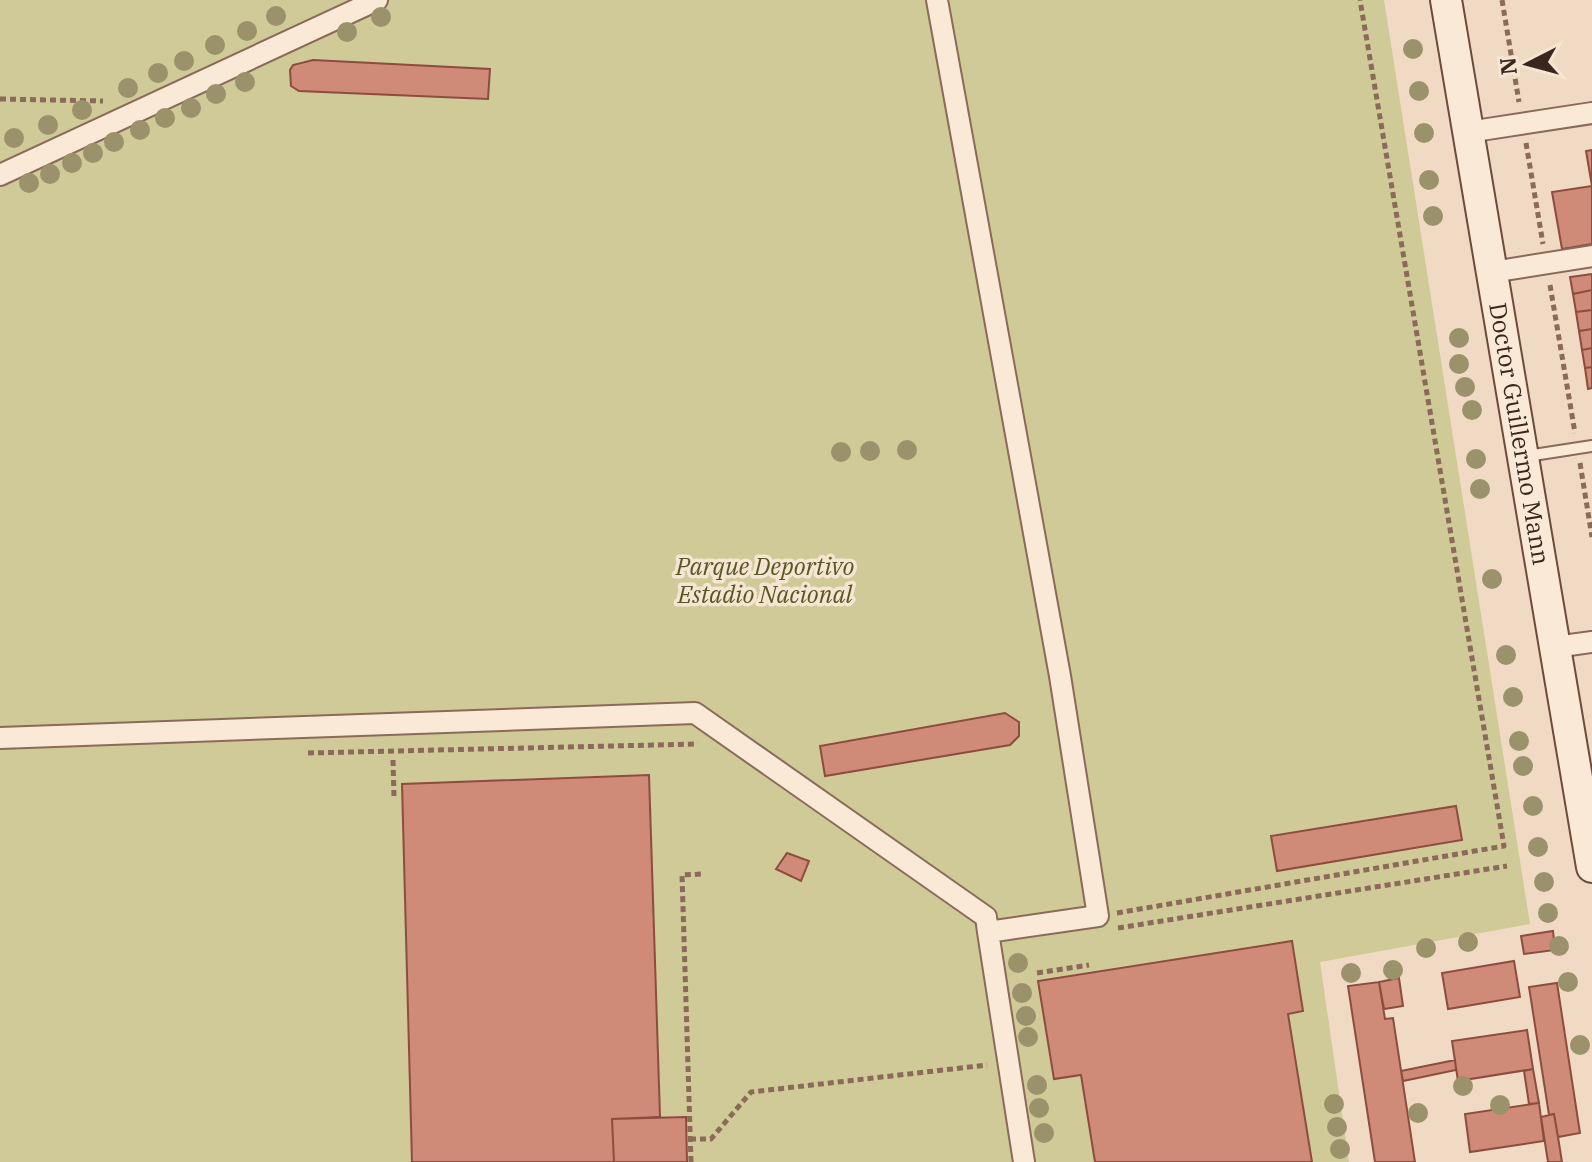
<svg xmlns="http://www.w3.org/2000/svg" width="1592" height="1162" font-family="'IBM Plex Serif',serif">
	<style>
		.green { fill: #cfca97 }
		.building { fill: #d08a78; stroke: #8c4d3e; stroke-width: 2 }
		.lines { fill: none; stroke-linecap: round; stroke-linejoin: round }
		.lane-casing { stroke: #8b6a59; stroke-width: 14 }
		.street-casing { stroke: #8b6a59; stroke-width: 24 }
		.secondary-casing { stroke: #6d4b3c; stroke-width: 34 }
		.path { stroke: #8b6a59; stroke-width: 5; stroke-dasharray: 6 4; stroke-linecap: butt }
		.lane { stroke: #fae9d7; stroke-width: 10 }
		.street { stroke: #fae9d7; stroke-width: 20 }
		.secondary { stroke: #fae9d7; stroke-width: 30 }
		.tree { fill: #9b926b }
		.labels { text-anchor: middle; stroke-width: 7; stroke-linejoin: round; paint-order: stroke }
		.street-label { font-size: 24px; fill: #3b261e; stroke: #f7e5d4 }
		.park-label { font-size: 24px; font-style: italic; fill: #565823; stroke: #f7e5d4 }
	</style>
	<rect width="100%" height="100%" fill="#f0dac3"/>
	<!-- green -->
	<path class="green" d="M0,0H1384L1530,924L1320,962L1349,1162H0Z"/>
	<!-- building -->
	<path class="building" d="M313,60L490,69L488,99L299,91L291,86L290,70L293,65Z
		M1592,150V244L1562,249L1552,192L1592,186L1586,151Z
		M1592,274V290L1573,294L1570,277Z
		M1592,290V310L1576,312L1573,294Z
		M1592,310V329L1579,331L1576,312Z
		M1592,329V348L1582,350L1579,331Z
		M1592,348V367L1585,368L1582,350Z
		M1592,367V388L1588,389L1585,368Z
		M1005,713L1019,722V736L1010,745L825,776L820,746Z
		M649,775L660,1117L612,1119L614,1162H412L402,784Z
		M1456,806L1462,840L1277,871L1271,836Z
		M787,853L809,861L801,881L776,869Z
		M1553,931L1555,950L1524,954L1521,936Z
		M1292,941L1303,1011L1288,1014L1312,1162H1095L1081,1075L1054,1079L1038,981Z
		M1514,961L1520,997L1448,1009L1442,973Z
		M1399,978L1403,1006L1384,1009L1379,982Z
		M1379,982L1385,1019L1393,1018L1415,1162H1375L1348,986Z
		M1557,983L1580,1133L1558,1137L1554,1114L1549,1115L1529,987Z
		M1527,1030L1533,1069L1458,1081L1452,1041Z
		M1455,1060L1456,1070L1403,1081L1401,1071Z
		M1533,1069L1539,1103L1529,1104L1524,1071Z
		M1539,1103L1544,1141L1470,1152L1465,1114Z
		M1554,1114L1558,1137L1562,1162H1548L1541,1117Z
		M686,1117L687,1162H614L612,1119Z"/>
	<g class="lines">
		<defs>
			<path id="lane" d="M1527,456L1592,446"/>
			<path id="street" d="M1468,132L1592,113
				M0,175L377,0
				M1492,272L1592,256
				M1555,647L1592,642
				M0,738L695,713L986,917L988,932L1098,916L1060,676L937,0
				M988,932L1024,1162"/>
			<g id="secondary">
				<path id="s1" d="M1446,0L1592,867"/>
			</g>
		</defs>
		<!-- lane casing -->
		<use href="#lane" class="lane-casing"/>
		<!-- street casing -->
		<use href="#street" class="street-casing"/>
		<!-- secondary casing -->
		<use href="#secondary" class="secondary-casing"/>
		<!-- path -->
		<path class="path" d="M1502,0L1519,102
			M0,99L103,101
			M1526,143L1543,244
			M1550,285L1575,433
			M1580,463L1592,537
			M308,753L698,744
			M393,760L394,797
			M1117,913L1504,846L1360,0
			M1118,928L1507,866
			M1037,973L1089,965
			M690,1139H711L751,1092L987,1065
			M691,1162L682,875L703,874"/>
		<!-- lane -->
		<use href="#lane" class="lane"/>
		<!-- street -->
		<use href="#street" class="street"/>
		<!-- secondary -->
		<use href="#secondary" class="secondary"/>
	</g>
	<!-- trees -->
	<g class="tree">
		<circle cx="276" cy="16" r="10"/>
		<circle cx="381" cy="17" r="10"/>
		<circle cx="247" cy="31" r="10"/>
		<circle cx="347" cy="32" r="10"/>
		<circle cx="215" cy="45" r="10"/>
		<circle cx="1413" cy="49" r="10"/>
		<circle cx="184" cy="61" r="10"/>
		<circle cx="158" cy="73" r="10"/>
		<circle cx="245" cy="82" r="10"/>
		<circle cx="128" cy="88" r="10"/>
		<circle cx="1419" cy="91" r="10"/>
		<circle cx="216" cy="94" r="10"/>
		<circle cx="191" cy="108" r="10"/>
		<circle cx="82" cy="110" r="10"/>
		<circle cx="165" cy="118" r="10"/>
		<circle cx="48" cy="125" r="10"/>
		<circle cx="140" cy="130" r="10"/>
		<circle cx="1424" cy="133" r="10"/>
		<circle cx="14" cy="138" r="10"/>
		<circle cx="114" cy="142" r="10"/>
		<circle cx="93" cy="153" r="10"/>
		<circle cx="72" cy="163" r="10"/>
		<circle cx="50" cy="174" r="10"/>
		<circle cx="1429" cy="180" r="10"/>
		<circle cx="29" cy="183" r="10"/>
		<circle cx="1433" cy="216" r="10"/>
		<circle cx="1459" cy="338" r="10"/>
		<circle cx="1459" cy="364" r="10"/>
		<circle cx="1465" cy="387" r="10"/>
		<circle cx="1472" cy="410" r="10"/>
		<circle cx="907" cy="450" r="10"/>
		<circle cx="870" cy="451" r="10"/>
		<circle cx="841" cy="452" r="10"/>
		<circle cx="1476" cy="459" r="10"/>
		<circle cx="1480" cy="489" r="10"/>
		<circle cx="1492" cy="579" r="10"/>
		<circle cx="1506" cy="655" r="10"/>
		<circle cx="1513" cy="697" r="10"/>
		<circle cx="1519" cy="741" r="10"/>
		<circle cx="1523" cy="766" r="10"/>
		<circle cx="1533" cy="806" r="10"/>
		<circle cx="1538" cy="847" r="10"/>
		<circle cx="1544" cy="882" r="10"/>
		<circle cx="1548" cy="913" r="10"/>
		<circle cx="1468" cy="942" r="10"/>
		<circle cx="1559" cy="946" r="10"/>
		<circle cx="1426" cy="948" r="10"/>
		<circle cx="1018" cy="963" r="10"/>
		<circle cx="1393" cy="970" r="10"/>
		<circle cx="1351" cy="973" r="10"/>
		<circle cx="1568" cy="982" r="10"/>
		<circle cx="1022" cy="993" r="10"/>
		<circle cx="1026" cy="1016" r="10"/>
		<circle cx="1028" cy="1037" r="10"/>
		<circle cx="1580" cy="1045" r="10"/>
		<circle cx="1037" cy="1085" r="10"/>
		<circle cx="1463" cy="1086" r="10"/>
		<circle cx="1334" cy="1104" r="10"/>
		<circle cx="1500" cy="1105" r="10"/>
		<circle cx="1039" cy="1108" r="10"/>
		<circle cx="1418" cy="1113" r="10"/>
		<circle cx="1337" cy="1127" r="10"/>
		<circle cx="1044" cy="1133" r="10"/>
		<circle cx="1340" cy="1149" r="10"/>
	</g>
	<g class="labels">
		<!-- street labels -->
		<g class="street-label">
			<text dy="8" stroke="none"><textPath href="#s1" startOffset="440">Doctor Guillermo Mann</textPath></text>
		</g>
		<!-- park labels -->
		<g class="park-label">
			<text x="765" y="575">Parque Deportivo<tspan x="765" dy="28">Estadio Nacional</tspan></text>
		</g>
	</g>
	<!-- north arrow -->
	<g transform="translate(1528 64) rotate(264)" stroke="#f7e5d4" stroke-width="6" paint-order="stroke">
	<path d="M0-6L14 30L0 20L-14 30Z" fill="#3b261e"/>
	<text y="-12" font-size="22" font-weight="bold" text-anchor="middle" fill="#3b261e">N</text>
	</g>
</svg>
